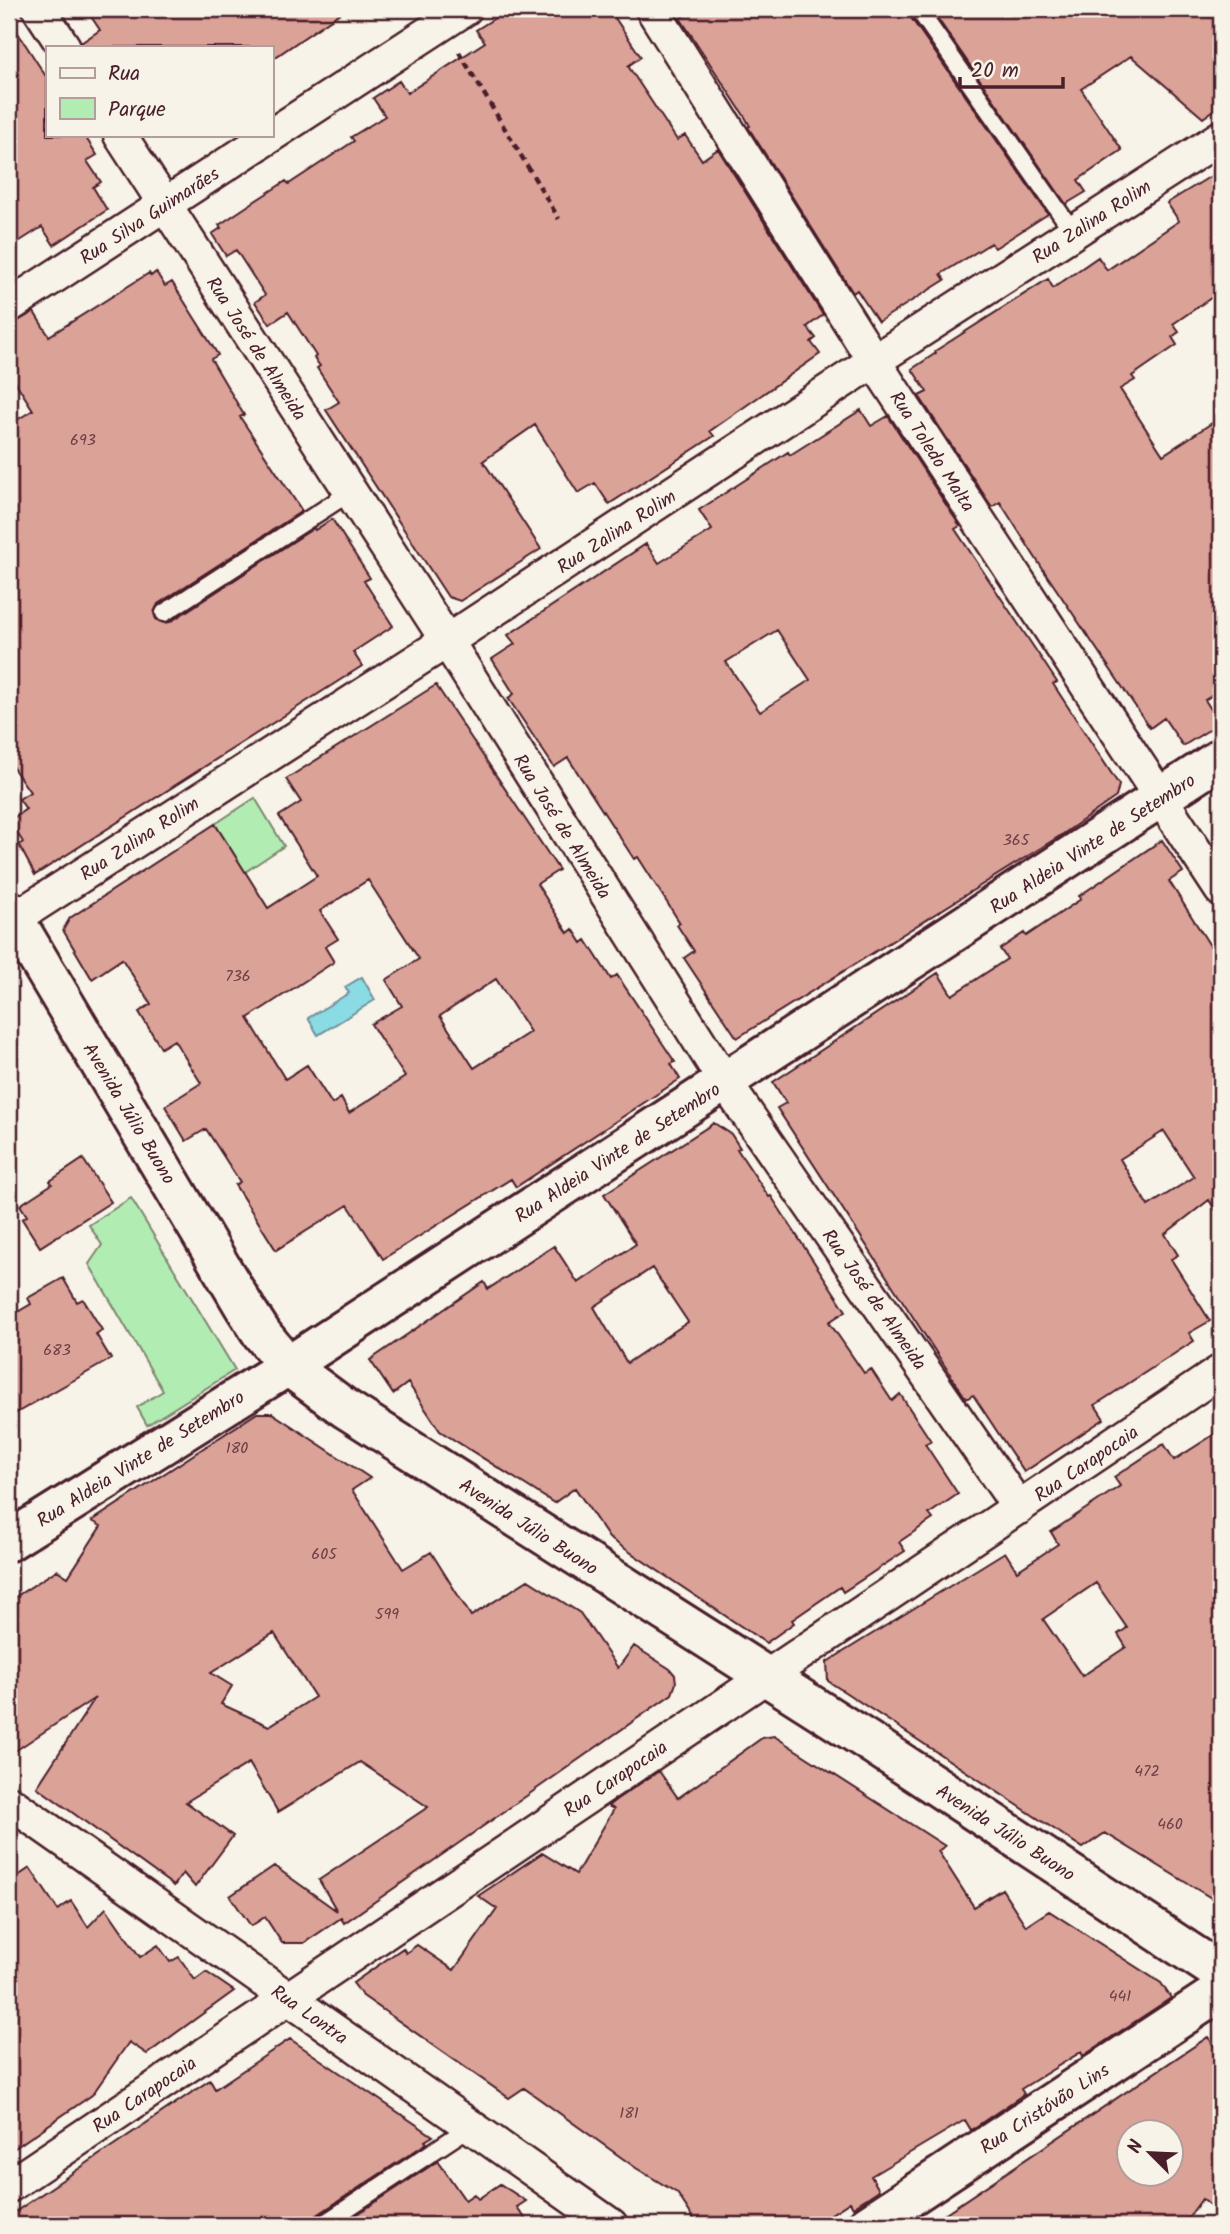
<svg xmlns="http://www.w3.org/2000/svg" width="1230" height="2234" font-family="Kalam,sans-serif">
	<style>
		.green { fill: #b1edb3; stroke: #7e866f; stroke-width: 2 }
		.water { fill: #8adbe4; stroke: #70909a; stroke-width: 2 }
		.building { fill: #dba298; stroke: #4a1f2b; stroke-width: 2; fill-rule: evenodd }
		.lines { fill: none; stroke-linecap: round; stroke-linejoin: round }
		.lane-casing { stroke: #4a1f2b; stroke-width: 21 }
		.street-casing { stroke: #4a1f2b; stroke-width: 37 }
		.secondary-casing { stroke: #4a1f2b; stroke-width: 44 }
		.path { stroke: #4a1f2b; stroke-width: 4.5; stroke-dasharray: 7 5; stroke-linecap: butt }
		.lane { stroke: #f7f3e8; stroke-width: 16 }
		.street { stroke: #f7f3e8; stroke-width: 32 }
		.secondary { stroke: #f7f3e8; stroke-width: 38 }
		.labels { text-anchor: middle; stroke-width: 5; stroke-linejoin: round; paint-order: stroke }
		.number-label { font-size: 16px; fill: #6e4046 }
		.street-label { font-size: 19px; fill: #4a1f2b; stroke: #f7f3e8 }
	</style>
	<rect width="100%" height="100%" fill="#f7f3e8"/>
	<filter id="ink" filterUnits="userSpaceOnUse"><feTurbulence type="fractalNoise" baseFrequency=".0143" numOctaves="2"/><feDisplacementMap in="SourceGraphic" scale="14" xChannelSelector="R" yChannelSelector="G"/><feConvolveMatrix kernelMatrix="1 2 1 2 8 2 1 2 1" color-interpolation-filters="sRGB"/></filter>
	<g filter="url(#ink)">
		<!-- green -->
		<path class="green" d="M255,798L284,846L245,872L215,824Z
			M131,1198L235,1370L147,1425L137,1407L163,1391L89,1264L102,1245L89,1225Z"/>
		<!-- water -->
		<path class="water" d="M362,977L375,1000L318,1035L308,1018L349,993L345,987Z"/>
		<!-- building -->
		<path class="building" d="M86,9H346L271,60V47H82L81,43L100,30Z
			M509,9H609L641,57L628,66L677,140L685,135L702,160L718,149L823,315L807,327L816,338L811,342L820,354L710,431L714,436L609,504L595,483L578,493L535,425L483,461L541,549L460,601L448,597L326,410L339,402L317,368L320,366L314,358L316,356L288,312L270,324L255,302L265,295L236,250L226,256L212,234L221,228L219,225L252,203L286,181L289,184L354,141L351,137L385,116L373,98L399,81L407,93L485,42L476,30Z
			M696,9H908L909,15L1048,214L995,248L991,243L941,274L945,280L878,322L857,290L853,293L748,127L750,126L745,117L680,18Z
			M931,9H1221V105L1203,118L1131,56L1081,89L1122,150L1078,180L1086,192L1066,204Z
			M9,19L47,78V135H84L97,155L87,161L101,182L93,187L107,210L54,245L42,227L9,248Z
			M1211,176L1221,191V291L1173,324L1179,332L1172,337L1177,345L1132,376L1135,380L1120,389L1163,455L1221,417V689L1205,700L1220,723L1183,746L1164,718L1150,728L1042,568L1000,502L992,507L919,396L927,392L912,369L936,353L935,351L1048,279L1053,288L1098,257L1107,270L1179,221L1167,203Z
			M156,272L165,286L172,282L218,355L211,359L244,415L240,417L302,511L158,604L154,613L156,619L164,623L170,622L314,528L315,530L332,519L370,578L364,581L393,626L353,652L362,666L35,875L19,845L23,842L9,821L26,809L19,799L30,792L9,762V425L33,410L9,372V326L34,312L49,336L149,273L151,276Z
			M861,410L871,426L888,416L960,526L955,529L1057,682L1053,684L1119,785L1116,797L1063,834L737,1038L684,958L694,951L677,925L680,923L638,857L634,859L568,758L554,767L508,698L514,694L492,659L515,644L508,635L646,544L659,563L712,530L699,510L788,452L790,455ZM777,630L810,680L760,712L726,662Z
			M436,685L559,870L537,884L568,933L573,929L582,943L586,940L611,979L617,975L675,1062L671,1064L680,1079L516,1187L511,1179L383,1259L348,1205L276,1250L235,1185L240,1182L206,1129L186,1141L165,1106L201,1083L174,1040L161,1048L139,1012L151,1004L122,959L92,979L63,930L70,918L215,824L268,908L317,876L279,816L301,802L286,779ZM368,880L419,959L386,980L402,1006L371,1024L405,1077L349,1113L341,1098L332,1104L307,1065L285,1079L248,1018L334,962L325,947L338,939L320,911ZM496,979L530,1032L474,1068L440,1016Z
			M1162,840L1183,872L1169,881L1221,963V1219L1209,1200L1165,1234L1178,1255L1171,1259L1210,1321L1189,1333L1194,1341L1095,1405L1104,1419L1024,1472L973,1395L966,1399L965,1397L777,1108L786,1103L773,1082L938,973L952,995L1007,959L1000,949L1024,933L1026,936L1081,899L1079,896ZM1164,1131L1194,1177L1148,1206L1120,1159Z
			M714,1123L731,1134L740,1148L737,1149L769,1197L771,1196L846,1311L829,1322L864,1373L871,1369L892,1401L900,1394L931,1441L925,1444L958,1494L929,1514L933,1519L899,1542L905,1551L843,1592L840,1587L792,1620L794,1623L766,1643L609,1538L575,1488L554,1503L440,1431L408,1383L393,1394L370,1360L484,1282L488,1289L554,1246L578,1283L636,1244L604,1194ZM652,1268L688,1322L627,1363L594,1307Z
			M83,1159L111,1202L40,1247L22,1219L27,1216L20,1205L52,1184L50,1181Z
			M63,1278L77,1302L83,1299L102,1330L96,1334L111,1359L9,1417V1317L31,1304L28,1298Z
			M257,1413H272L370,1478L352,1490L403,1569L431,1552L471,1616L528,1580L580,1613L618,1668L634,1646L670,1669L675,1675L676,1683L672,1694L558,1774L344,1923L341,1918L304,1943H282L265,1917L251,1926L230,1896L274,1866L337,1911L319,1880L428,1807L360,1762L278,1812L249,1763L186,1802L233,1836L195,1887L183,1873L174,1886L37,1787L95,1698L9,1755V1601L57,1570L68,1577L101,1526L92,1521ZM274,1633L315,1697L269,1726L221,1704L232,1686L211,1673Z
			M1221,1430V1904L1105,1833L1083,1848L828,1681L827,1662L1005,1552L1017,1571L1058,1544L1051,1532L1120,1486L1114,1477L1164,1444L1174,1460ZM1096,1583L1127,1628L1118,1634L1126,1647L1082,1676L1043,1619Z
			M774,1736L945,1846L938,1851L974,1907L1002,1889L1026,1926L1049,1911L1161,1983L1171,1998L1083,2056L1081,2052L1021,2089L1024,2094L971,2130L965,2120L871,2176L879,2190L853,2207L850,2202L814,2225H698L677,2193L636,2168L524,2088L509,2098L363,1996L353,1983L403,1948L406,1953L417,1945L454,1970L497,1909L478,1896L542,1853L576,1874L614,1809L608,1806L617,1799L659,1771L678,1798L762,1738Z
			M30,1868L58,1910L71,1901L88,1927L106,1908L140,1957L158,1945L170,1962L179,1957L195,1980L206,1972L234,1991L147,2054L129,2042L92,2095L9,2152V1882Z
			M1208,2037L1221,2056V2214L1202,2199L1183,2225H928ZM1129,2132H1171V2174H1129Z
			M290,2039L433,2136L425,2141L427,2143L316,2216L312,2225H9V2216L210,2080L215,2089Z
			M438,2161L465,2200L474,2194L478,2199L500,2184L526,2201L517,2207L530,2225H341Z"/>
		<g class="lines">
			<defs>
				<path id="lane" d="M918,9L1074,233
					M164,613L349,493
					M322,2225L470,2127"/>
				<path id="street" d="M39,9L64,47
					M652,9L874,361L1221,890
					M120,135L447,641L725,1082L1019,1508
					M9,306L465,9
					M9,922L447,641L874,361L1221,137
					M9,1802L611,2225
					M9,2186C411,1912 819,1645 1221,1371"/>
				<path id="secondary" d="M9,910L244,1306L262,1334L288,1366L346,1409L868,1741L1221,1973
					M9,1541L288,1366L1221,758
					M867,2225L1221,1991"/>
			</defs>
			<!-- lane casing -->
			<use href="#lane" class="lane-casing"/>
			<!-- street casing -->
			<use href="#street" class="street-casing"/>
			<!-- secondary casing -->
			<use href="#secondary" class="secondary-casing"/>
			<!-- path -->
			<path class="path" d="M459,52L559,219"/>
			<!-- lane -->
			<use href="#lane" class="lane"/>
			<!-- street -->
			<use href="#street" class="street"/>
			<!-- secondary -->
			<use href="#secondary" class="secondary"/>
		</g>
	</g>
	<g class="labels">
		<!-- number labels -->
		<g class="number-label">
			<text x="83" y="445">693</text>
			<text x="1016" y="845">365</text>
			<text x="238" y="981">736</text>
			<text x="57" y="1355">683</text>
			<text x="237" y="1453">180</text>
			<text x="324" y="1559">605</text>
			<text x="387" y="1619">599</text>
			<text x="1147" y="1776">472</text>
			<text x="1170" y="1829">460</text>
			<text x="1120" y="2001">441</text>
			<text x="629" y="2118">181</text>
		</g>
		<!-- street labels -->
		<g class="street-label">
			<text transform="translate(149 215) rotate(-33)" y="7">Rua Silva Guimarães</text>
			<text transform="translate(1091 221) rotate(-33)" y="7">Rua Zalina Rolim</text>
			<text transform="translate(257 348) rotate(57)" y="7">Rua José de Almeida</text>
			<text transform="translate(933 451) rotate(57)" y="7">Rua Toledo Malta</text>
			<text transform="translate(616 531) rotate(-33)" y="7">Rua Zalina Rolim</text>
			<text transform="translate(563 826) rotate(58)" y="7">Rua José de Almeida</text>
			<text transform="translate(139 838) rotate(-33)" y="7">Rua Zalina Rolim</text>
			<text transform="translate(1092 843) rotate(-33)" y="7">Rua Aldeia Vinte de Setembro</text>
			<text transform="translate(130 1113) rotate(59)" y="7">Avenida Júlio Buono</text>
			<text transform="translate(617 1152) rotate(-33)" y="7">Rua Aldeia Vinte de Setembro</text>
			<text transform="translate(875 1299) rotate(55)" y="7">Rua José de Almeida</text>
			<text transform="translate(140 1458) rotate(-32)" y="7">Rua Aldeia Vinte de Setembro</text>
			<text transform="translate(1086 1463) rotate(-34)" y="7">Rua Carapocaia</text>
			<text transform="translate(529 1526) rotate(33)" y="7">Avenida Júlio Buono</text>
			<text transform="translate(615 1778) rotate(-34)" y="7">Rua Carapocaia</text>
			<text transform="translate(1006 1832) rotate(33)" y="7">Avenida Júlio Buono</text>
			<text transform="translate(310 2014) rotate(35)" y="7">Rua Lontra</text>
			<text transform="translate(144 2094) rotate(-34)" y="7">Rua Carapocaia</text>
			<text transform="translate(1044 2108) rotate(-33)" y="7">Rua Cristóvão Lins</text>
		</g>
	</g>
	<!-- margin -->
	<rect width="1230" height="2234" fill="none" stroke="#f7f3e8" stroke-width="35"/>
	<rect x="18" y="18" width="1195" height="2199" fill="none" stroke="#4a1f2b" stroke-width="2.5" filter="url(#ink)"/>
	<!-- legend -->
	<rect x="46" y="46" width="228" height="91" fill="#f7f3e8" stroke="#b29e9c" stroke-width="2"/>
	<rect x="60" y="68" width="35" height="10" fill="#f7f3e8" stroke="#b29e9c" stroke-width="2"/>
	<text x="108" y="80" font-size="21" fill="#4a1f2b">Rua</text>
	<rect x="60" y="98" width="35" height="21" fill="#b1edb3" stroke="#b29e9c" stroke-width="2"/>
	<text x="108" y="116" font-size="21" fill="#4a1f2b">Parque</text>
	<!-- north arrow -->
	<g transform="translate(1150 2153) rotate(294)"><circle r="33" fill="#f7f3e8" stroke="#b29e9c" stroke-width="2"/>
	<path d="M0-5L12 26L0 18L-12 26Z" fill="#4a1f2b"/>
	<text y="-10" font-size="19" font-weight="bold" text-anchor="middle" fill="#4a1f2b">N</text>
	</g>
	<!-- scale -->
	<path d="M960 77v10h103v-10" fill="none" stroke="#4a1f2b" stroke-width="3.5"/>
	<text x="971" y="77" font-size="21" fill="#4a1f2b" stroke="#f7f3e8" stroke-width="5" paint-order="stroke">20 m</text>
</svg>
